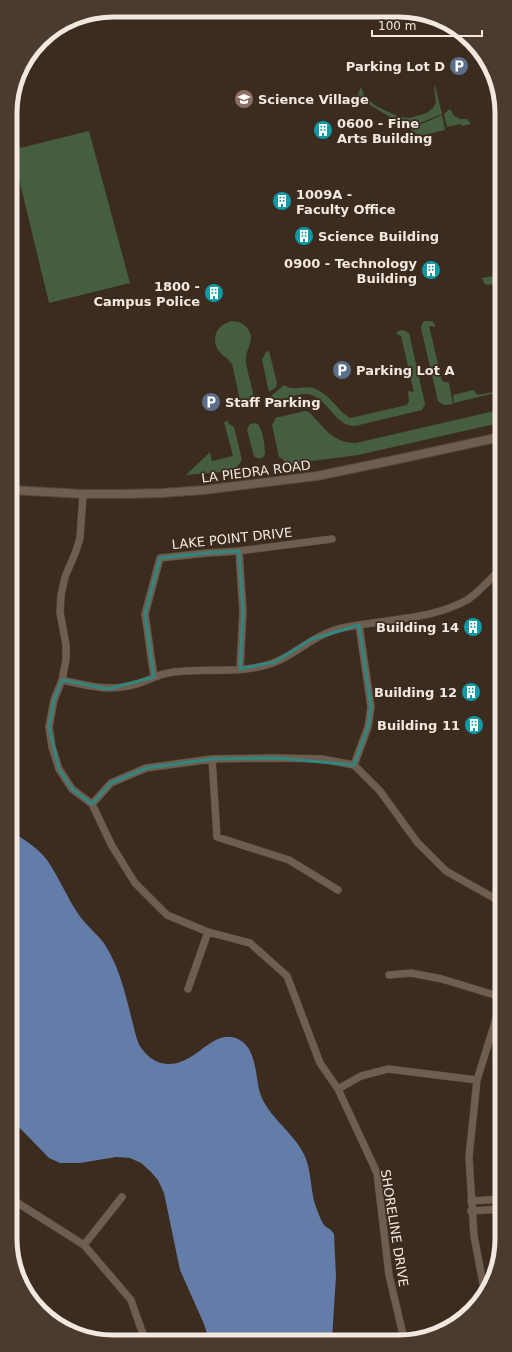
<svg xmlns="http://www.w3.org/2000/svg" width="512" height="1352" font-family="'DejaVu Sans',sans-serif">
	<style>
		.green { fill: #455e40 }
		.water { fill: #647ca8 }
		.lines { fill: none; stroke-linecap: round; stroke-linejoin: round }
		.minor-casing { stroke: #54473c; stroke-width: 8 }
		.tertiary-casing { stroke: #54473c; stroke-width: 10 }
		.minor { stroke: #6f5e4f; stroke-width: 7 }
		.tertiary { stroke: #6f5e4f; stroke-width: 8 }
		.marked { fill: none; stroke: #31877f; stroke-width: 3; stroke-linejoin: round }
		.labels { text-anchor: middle; stroke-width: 3.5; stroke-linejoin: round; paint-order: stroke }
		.poi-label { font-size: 13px; font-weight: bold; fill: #f3e8e0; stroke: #3b2c1f; text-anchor: end }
		.street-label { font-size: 13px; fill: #f3e8e0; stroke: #3b2c1f }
		.rim { fill: none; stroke: #f3e8e0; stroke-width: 5 }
	</style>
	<rect width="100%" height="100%" fill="#3b2c1f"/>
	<!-- green -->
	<path class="green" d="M435,86L442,114L408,128L357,97L361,87L364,95L370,101L376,106L399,117L410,118L427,113L433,108L436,102L434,87Z
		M450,109L454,116L460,119H467L471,124L462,126L461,124L447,127L444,114Z
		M442,115L445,130L420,136L410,129Z
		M89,131L130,283L49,303L12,150Z
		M499,275V283L486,285L484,283L482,278Z
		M233,321C239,322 243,323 247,328C257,340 244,350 246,363C248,375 252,387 254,399L253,405L247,407L241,404L232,364C228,358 221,355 218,350C210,336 219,323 233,321Z
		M424,321H432L435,325V327L429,326L442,381L449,383L453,404C446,405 443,406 438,401L421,328L422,324Z
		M403,330L409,333L425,404L422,410L355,426C334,426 329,398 308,394C299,393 281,400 271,402L270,398L271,396L284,385C294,392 302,385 313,388C329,393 337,410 350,418L407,405L409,401L408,391L414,392L401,336L396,334L398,331Z
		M269,351L277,383L276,387L269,392L262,360L266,352Z
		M473,390L478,395L499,391V392L454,403L453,395Z
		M499,410V423L358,455L289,464L279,457L272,425L275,420V418L305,411L309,412C324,427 332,443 356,443Z
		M228,421L229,424L234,427L242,460L234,471L186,475L210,452L212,461L233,456L224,422Z
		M253,423C256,424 257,423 259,426C263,431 265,448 265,454C263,459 258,460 254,456L247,430L249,425Z"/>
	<!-- water -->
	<path class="water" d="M12,832C25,840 38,848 47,860C59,877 67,898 79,915C86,925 96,933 103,942C111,953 117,968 121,980C126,995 129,1009 133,1024C135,1032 137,1043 142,1049C147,1056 154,1061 161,1063C194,1071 211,1026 238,1039C257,1048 255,1076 260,1093C268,1116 289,1129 301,1149C311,1164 310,1184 314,1201C316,1207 321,1222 325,1226C330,1230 330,1228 334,1234L336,1276L332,1339L209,1340L204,1324L180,1270L164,1193L158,1180L150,1171L141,1163L130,1158L116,1157L80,1163H60L49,1158L13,1121Z"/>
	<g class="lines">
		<defs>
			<path id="minor" d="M83,494L80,538L76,551L65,577L61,595L60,612L66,645V660L62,680L54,700L49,727L52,747L59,769L72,789L92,804L112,846L135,883L167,915L208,932L250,943L287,976L320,1063L338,1089L377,1173L389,1275L404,1339
				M239,551L243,611L240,669
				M154,677L145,614L160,558L207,553L239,551L332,539
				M62,680C88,686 111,692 137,684C147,681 157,675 168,673C203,667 240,675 273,663C295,655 310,638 332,631C345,626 360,625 373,623C405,618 438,616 467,600C479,592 490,580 500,569
				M212,759L217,837L289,860L338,890
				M354,765L368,727L371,707L359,625
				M92,804L111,783L146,768L212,759L278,758L322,759L354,765L380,791L417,842L446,871L501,902
				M389,975L411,973L442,979L501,997
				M188,989L208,932
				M338,1089L361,1076L388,1069L477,1080
				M13,1200L84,1245L131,1300L145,1340
				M471,1201L502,1199
				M471,1211L502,1209
				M84,1245L122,1197
				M485,1294L474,1236L469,1157L477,1080L501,1003"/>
			<path id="tertiary" d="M11,490L83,494H123L162,493L204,490L317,476L399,459L500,437"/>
		</defs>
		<!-- minor casing -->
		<use href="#minor" class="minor-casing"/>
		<!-- tertiary casing -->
		<use href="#tertiary" class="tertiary-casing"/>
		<!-- minor -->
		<use href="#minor" class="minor"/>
		<!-- tertiary -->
		<use href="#tertiary" class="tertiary"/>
	</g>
	<!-- marked area -->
	<path class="marked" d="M239,551L243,611L240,669L275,662L312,639L359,625L371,707L368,727L354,765L278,758L212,759L146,768L111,783L92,804L72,789L59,769L49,727L54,700L62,680L108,689L154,677L145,614L160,558L207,553Z"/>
	<!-- icons -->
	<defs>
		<symbol id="parking-disc" viewBox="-11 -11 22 22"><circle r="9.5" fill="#5c6f8a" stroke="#3b2c1f"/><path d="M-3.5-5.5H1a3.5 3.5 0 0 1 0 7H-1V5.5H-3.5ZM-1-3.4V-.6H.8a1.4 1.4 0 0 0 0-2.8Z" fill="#fff"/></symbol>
		<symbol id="university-disc" viewBox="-11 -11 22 22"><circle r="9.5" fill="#8d6e63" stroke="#3b2c1f"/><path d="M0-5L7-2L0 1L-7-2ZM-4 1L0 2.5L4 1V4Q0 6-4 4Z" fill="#fff"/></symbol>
		<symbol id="building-disc" viewBox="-11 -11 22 22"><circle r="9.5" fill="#0f9aa8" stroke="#3b2c1f"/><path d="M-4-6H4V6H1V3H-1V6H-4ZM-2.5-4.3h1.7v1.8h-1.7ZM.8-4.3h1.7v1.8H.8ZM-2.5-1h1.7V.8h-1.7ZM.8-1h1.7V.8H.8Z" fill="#fff"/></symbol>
	</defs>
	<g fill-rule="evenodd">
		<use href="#parking-disc" x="448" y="55" width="22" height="22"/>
		<use href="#university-disc" x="233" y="88" width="22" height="22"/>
		<use href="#building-disc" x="312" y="119" width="22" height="22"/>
		<use href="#building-disc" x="271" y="190" width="22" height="22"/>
		<use href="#building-disc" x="293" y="225" width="22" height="22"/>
		<use href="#building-disc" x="420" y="259" width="22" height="22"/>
		<use href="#building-disc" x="203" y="282" width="22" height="22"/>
		<use href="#parking-disc" x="331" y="359" width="22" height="22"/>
		<use href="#parking-disc" x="200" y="391" width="22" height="22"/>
		<use href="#building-disc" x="462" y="616" width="22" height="22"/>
		<use href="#building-disc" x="460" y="681" width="22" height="22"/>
		<use href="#building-disc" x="463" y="714" width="22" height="22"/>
	</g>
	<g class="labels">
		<!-- poi labels -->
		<g class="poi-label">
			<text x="445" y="71">Parking Lot D</text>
			<text x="258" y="104" text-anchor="start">Science Village</text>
			<text x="337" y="128" text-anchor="start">0600 - Fine<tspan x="337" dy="15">Arts Building</tspan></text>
			<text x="296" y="199" text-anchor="start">1009A -<tspan x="296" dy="15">Faculty Office</tspan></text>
			<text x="318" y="241" text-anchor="start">Science Building</text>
			<text x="417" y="268">0900 - Technology<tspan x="417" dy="15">Building</tspan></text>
			<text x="200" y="291">1800 -<tspan x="200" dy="15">Campus Police</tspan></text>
			<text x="356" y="375" text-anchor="start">Parking Lot A</text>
			<text x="225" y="407" text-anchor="start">Staff Parking</text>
			<text x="459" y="632">Building 14</text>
			<text x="457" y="697">Building 12</text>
			<text x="460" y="730">Building 11</text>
		</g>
		<!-- street labels -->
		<g class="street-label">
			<text transform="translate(256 471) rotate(-7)" y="5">LA PIEDRA ROAD</text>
			<text transform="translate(232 538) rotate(-6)" y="5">LAKE POINT DRIVE</text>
			<text transform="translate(395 1228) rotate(81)" y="5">SHORELINE DRIVE</text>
		</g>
	</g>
	<!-- crop -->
	<path d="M0 0H512V1352H0ZM113 17H399A96 96 0 0 1 495 113V1239A96 96 0 0 1 399 1335H113A96 96 0 0 1 17 1239V113A96 96 0 0 1 113 17Z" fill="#4a3b2e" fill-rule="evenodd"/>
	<path class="rim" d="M113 17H399A96 96 0 0 1 495 113V1239A96 96 0 0 1 399 1335H113A96 96 0 0 1 17 1239V113A96 96 0 0 1 113 17Z"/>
	<!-- scale -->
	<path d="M372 30v6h110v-6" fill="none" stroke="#f3e8e0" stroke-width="2"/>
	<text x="378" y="30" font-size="12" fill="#f3e8e0" stroke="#3b2c1f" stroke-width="3" paint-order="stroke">100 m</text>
</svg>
